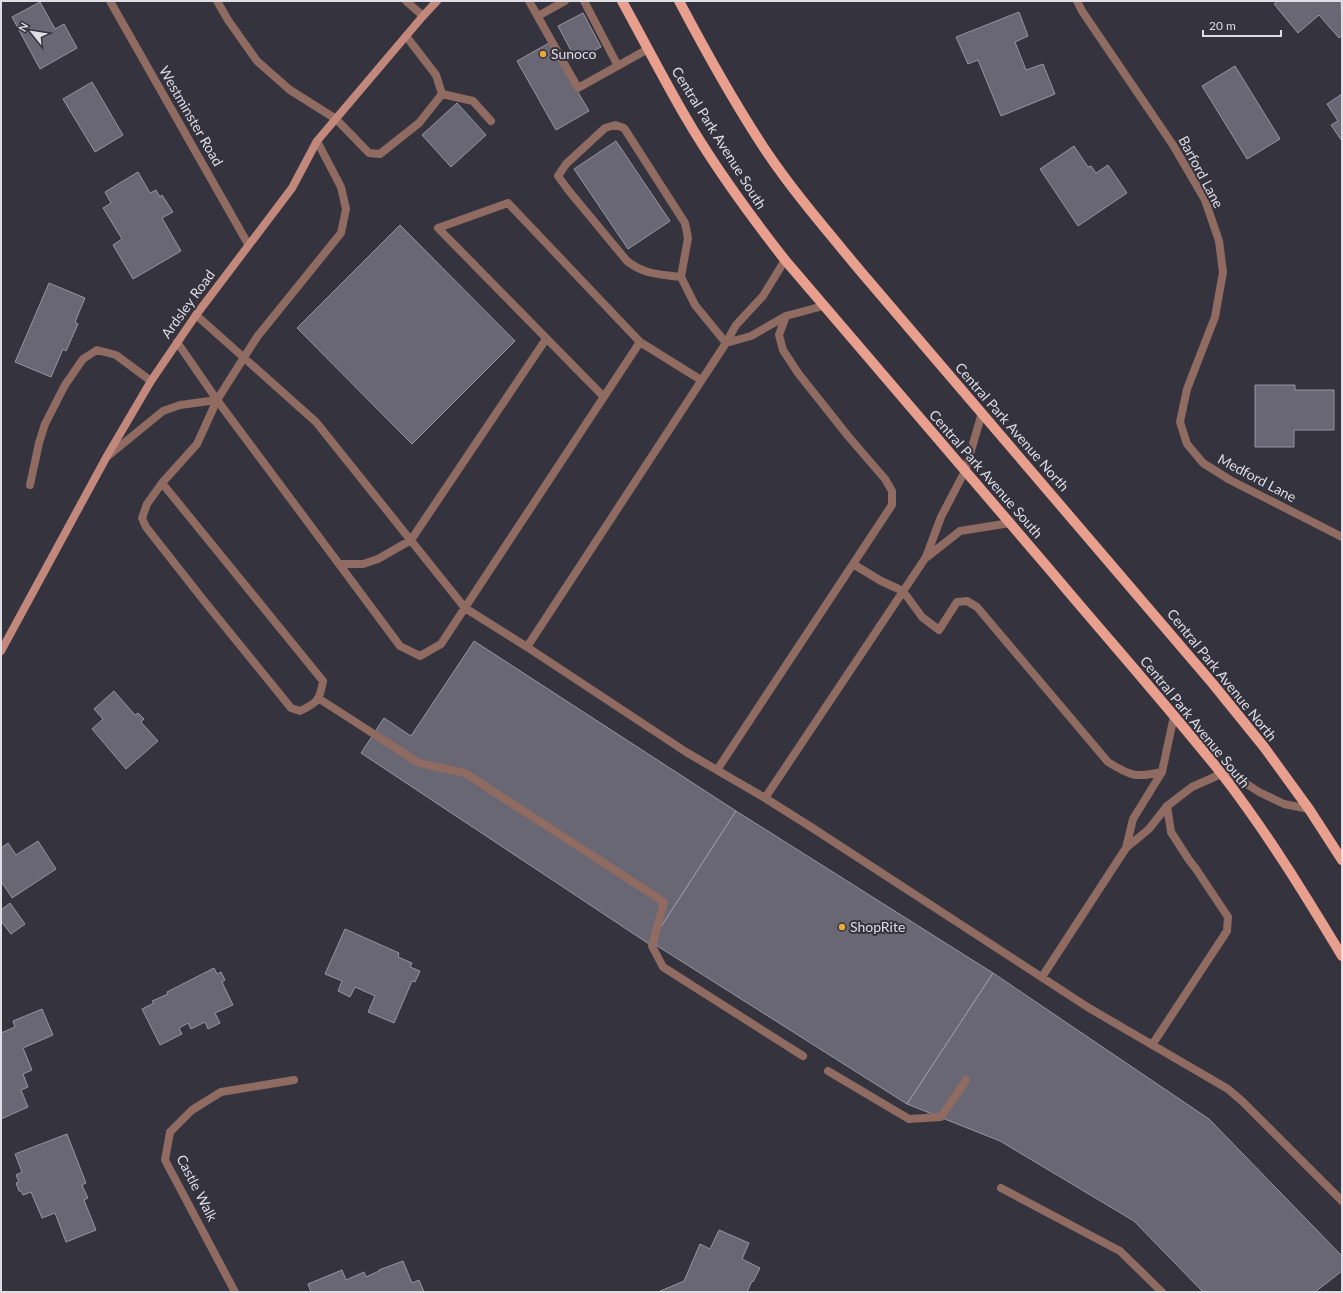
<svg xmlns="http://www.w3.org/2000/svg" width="1343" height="1293" font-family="Lato,sans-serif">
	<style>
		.building { fill: #696774; stroke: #9795a3 }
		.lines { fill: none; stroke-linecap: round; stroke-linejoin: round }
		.service { stroke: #8f6b62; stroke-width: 8 }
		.minor { stroke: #8f6b62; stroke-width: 8 }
		.secondary { stroke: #c1887b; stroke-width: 8 }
		.primary { stroke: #e89f8e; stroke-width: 10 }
		.poi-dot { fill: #eaaa38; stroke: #34333e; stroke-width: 1.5 }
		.labels { text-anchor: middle; stroke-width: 4; stroke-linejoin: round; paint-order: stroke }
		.poi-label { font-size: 14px; fill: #dfdee5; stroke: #34333e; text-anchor: start }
		.street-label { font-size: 14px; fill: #dfdee5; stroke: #34333e }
	</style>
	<rect width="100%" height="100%" fill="#34333e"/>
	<!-- building -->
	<path class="building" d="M1278,1H1341L1342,35L1339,38L1319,15L1298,33L1274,4Z
		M40,2L55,29L64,24L77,48L40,69L12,17Z
		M1019,12L1028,36L1015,42L1026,70L1043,64L1055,94L1001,116L978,60L968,64L956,37Z
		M583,13L601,47L576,60L558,26Z
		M549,43L589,111L556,130L517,61Z
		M1235,66L1280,139L1247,159L1202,86Z
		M92,82L123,135L95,152L63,99Z
		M1342,94V141L1331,125L1338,121L1327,104Z
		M457,103L486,135L451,167L422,135Z
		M616,141L670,221L628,249L574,169Z
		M1074,146L1088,167L1091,166L1096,173L1108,165L1127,193L1078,226L1040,169Z
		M138,172L150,193L156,190L160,197L162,195L173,212L162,218L181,251L133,279L113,245L122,239L103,208L111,203L105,192Z
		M400,225L515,341L412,444L297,328Z
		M49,283L85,298L75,322L78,324L66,351L63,349L51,377L15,362Z
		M1255,385H1295V390H1334V430H1294V447H1255Z
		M474,641L736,811L651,942L652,946L361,753L384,718L411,736Z
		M114,691L135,715L138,713L144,719L141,722L158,741L126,769L92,729L103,719L94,709Z
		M736,811L993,973L907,1104L651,942Z
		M38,841L56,869L12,898L1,881V848L8,843L16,855Z
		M10,903L25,924L11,934L1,921V910Z
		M345,929L399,953L398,957L412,963L410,967L420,971L415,982L412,981L394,1023L368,1012L375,996L355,987L350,997L338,991L342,981L325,974Z
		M214,968L217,974L221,972L225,980L222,982L233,1005L215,1013L220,1023L208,1029L205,1022L191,1029L188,1023L179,1028L182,1034L160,1045L142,1009L154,1003L152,1001L168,994L167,992Z
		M993,973L1209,1119L1342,1256V1271L1315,1292H1203L1134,1221L1000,1141L907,1104Z
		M42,1009L53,1035L23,1048L32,1070L23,1074L28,1087L21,1090L28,1107L1,1119V1033L15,1027L13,1021Z
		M67,1134L86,1183L82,1185L88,1198L84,1200L96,1230L66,1242L55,1213L42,1218L31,1192L23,1195L21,1191H19L16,1183L19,1182L16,1175L22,1172L15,1154Z
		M719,1230L749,1243L742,1259L760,1268L753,1282L752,1281L747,1292H658L684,1281L700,1244L710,1249Z
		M403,1261L412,1283L419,1280L424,1292H311L308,1284L342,1270L346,1280L364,1272L366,1277L379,1271V1270Z"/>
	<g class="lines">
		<!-- service -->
		<path class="service" d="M217,1L228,20L257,61L290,90L336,119L369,153L380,154L419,123L442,94L436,75L406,36
			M406,1L423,16
			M529,1L578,88L648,49
			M584,1L618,66
			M538,16L565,1
			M442,94L473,101L491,121
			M681,277C659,274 645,275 627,261L569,191L558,176L566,164L605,128L615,125L624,128L685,223L688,238L681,277L695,305L726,343
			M196,315L316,422L465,608L527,647L686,752L765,798L811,827L1089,1008L1228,1089L1243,1102L1342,1201
			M177,342L217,400L400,646L420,656L441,644L640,342L701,380
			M726,343L751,336L786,316L823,306
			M603,396L438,228L508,203L640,342
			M108,456L163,411L180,405L217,400
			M162,483L323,681C320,700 317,703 300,711L291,708L205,602L146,527L142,518L147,504Z
			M162,483L197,444L217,400L257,337L341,233L346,209L341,187L317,141
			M30,485L39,443L45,424L65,385L83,359L97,350L116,355L151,381
			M927,557L960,531L1010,523
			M340,564H363L378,559L411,540L546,339
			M853,564L881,581L903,591L922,617L939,630L957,602L967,601L977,607L1108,762C1130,776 1136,778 1162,772
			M527,647L726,343L736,325L763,296L785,260
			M318,698L419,763L465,773L664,902L652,946L663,967L803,1056
			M717,770L892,505V491L885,479L848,436L798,373L783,350L779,335L786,316
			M765,798L926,557L941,517L965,471L982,413
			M1126,848L1133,819L1162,772L1174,716
			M1042,977L1126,848L1149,829L1167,806L1192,787L1221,774L1236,777L1259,792L1284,804L1309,809
			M1152,1045L1227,931L1228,917L1196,869L1189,860L1171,832L1167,806
			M828,1071L909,1119L941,1117L966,1080
			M1001,1188L1120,1251L1162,1292"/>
		<!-- minor -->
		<path class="minor" d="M110,1L248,244
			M1077,1L1082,11L1173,145L1205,200L1219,241L1223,272L1215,317L1187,389L1180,422L1187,444L1203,463L1230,480L1342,537
			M235,1292L165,1160L170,1132L192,1110L221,1092L294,1080"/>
		<!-- secondary -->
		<path class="secondary" d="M1,651L107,456L151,381L196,315L292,188L317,141L423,16L437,1"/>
		<!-- primary -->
		<path class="primary" d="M622,1C643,39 663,78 685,116C714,166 749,214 785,260C873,364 962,467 1050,570C1107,638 1166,704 1221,773C1266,831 1304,893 1342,956
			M679,1C706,52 734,103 766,151C795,194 829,233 862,273L1213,684L1264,747L1309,809L1342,860"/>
	</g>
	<!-- markers -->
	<g class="poi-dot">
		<circle cx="543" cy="54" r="4"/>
		<circle cx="842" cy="927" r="4"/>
	</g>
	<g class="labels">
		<!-- poi labels -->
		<g class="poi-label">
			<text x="551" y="59">Sunoco</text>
			<text x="850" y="932">ShopRite</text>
		</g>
		<!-- street labels -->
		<g class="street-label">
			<text transform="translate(191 116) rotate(60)" y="5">Westminster Road</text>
			<text transform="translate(719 138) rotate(58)" y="5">Central Park Avenue South</text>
			<text transform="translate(1201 172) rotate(62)" y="5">Barford Lane</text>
			<text transform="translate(188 304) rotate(-54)" y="5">Ardsley Road</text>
			<text transform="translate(1012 427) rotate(49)" y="5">Central Park Avenue North</text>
			<text transform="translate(986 474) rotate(49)" y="5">Central Park Avenue South</text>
			<text transform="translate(1257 478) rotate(28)" y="5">Medford Lane</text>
			<text transform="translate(1222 675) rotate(51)" y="5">Central Park Avenue North</text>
			<text transform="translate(1195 722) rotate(51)" y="5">Central Park Avenue South</text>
			<text transform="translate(197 1188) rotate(63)" y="5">Castle Walk</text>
		</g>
	</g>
	<!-- border -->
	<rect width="1343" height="1293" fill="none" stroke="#dfdee5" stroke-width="4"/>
	<!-- north arrow -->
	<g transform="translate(32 32) rotate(300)" stroke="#34333e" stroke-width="3" paint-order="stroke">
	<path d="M0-3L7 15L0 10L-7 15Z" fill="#dfdee5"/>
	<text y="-6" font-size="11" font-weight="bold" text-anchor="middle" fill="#dfdee5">N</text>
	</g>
	<!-- scale -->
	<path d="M1203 30v6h78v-6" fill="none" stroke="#dfdee5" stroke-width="2"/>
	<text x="1209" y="30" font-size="12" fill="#dfdee5" stroke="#34333e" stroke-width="3" paint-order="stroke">20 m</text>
</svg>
